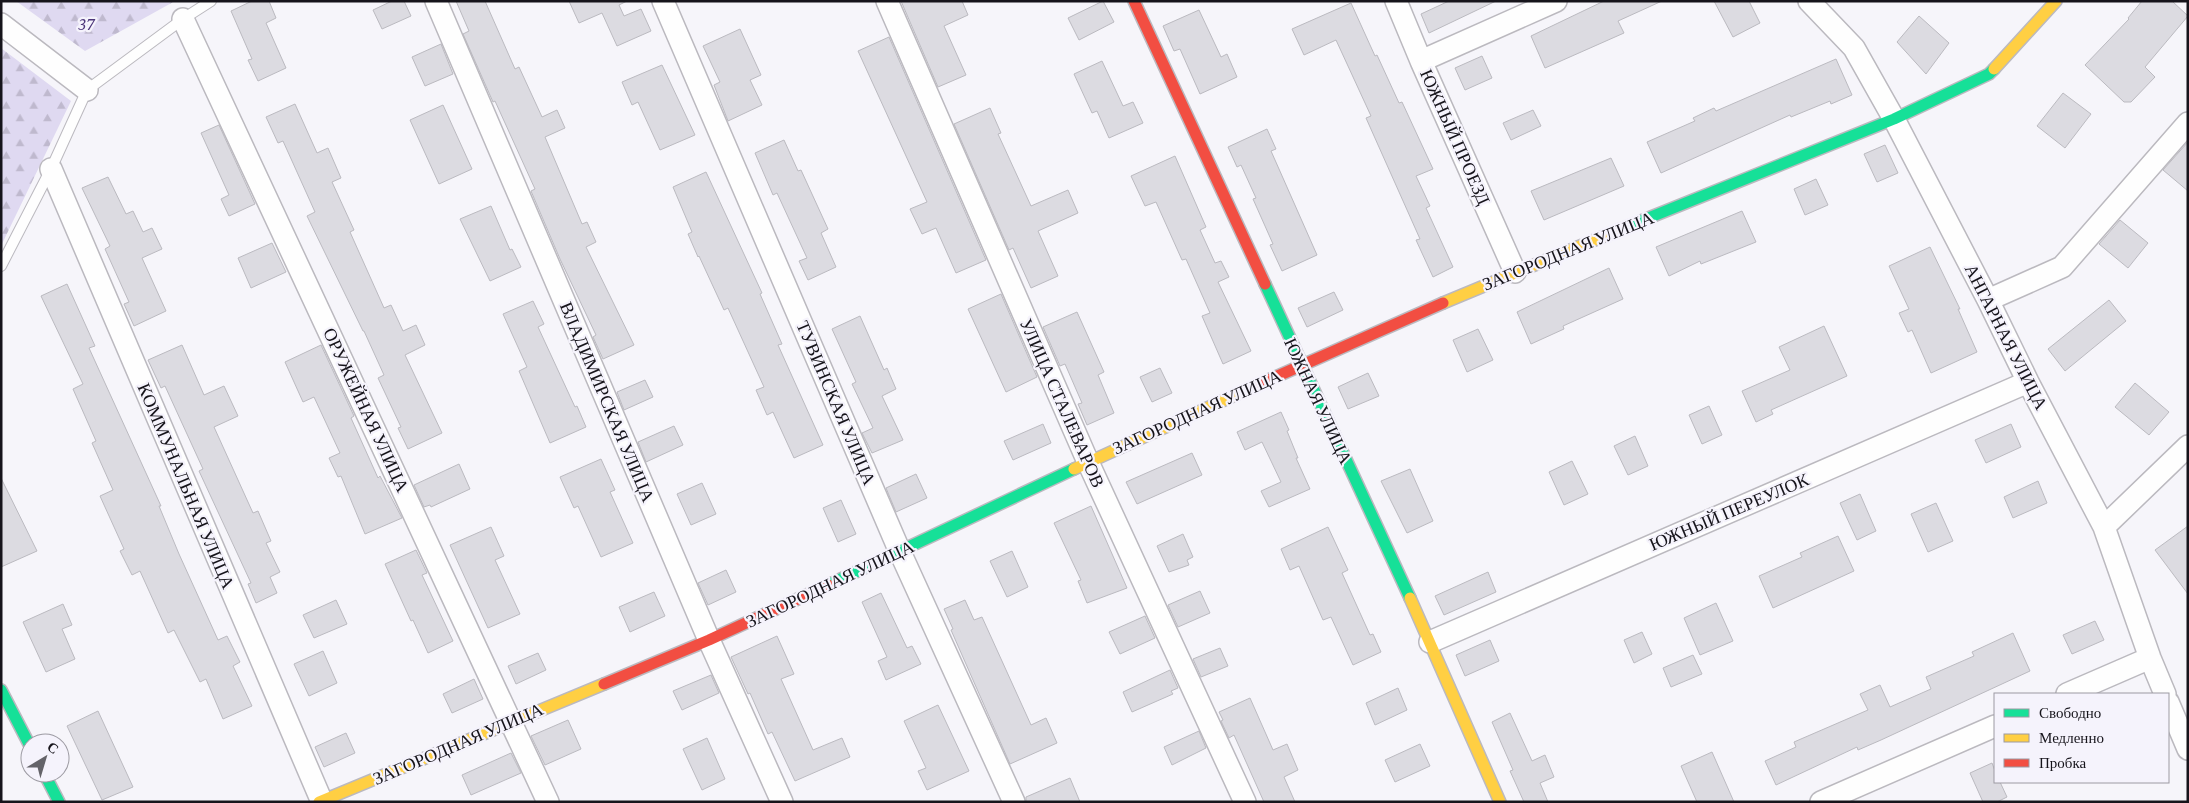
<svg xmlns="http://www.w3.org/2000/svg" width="2189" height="803" font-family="'Crimson Pro',serif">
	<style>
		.forest { fill: url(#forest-firs) }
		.building { fill: #dcdbe1; stroke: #bbbac0 }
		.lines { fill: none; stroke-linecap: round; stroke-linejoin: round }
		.lane-casing { stroke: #bbb9bf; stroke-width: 12 }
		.street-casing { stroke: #bbb9bf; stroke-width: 24 }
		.fast-casing { stroke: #bbb9bf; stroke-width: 14 }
		.slow-casing { stroke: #bbb9bf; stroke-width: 14 }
		.jam-casing { stroke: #bbb9bf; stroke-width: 14 }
		.lane { stroke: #fefefe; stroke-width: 10 }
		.street { stroke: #fefefe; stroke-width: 21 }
		.fast { stroke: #16e098; stroke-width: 11 }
		.slow { stroke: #ffcf43; stroke-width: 11 }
		.jam { stroke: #f24e42; stroke-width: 11 }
		.labels { text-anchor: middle; stroke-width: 4.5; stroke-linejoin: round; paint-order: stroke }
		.park-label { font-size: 18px; font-style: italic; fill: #4d367a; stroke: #f5f3fc }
		.street-label { font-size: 18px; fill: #16141b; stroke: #f5f3fc }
	</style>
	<defs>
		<pattern id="forest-firs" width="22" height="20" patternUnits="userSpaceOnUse" patternTransform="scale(1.25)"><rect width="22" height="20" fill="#dfd9f1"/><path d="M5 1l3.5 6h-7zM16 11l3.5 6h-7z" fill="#bfb9ce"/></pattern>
	</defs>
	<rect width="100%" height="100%" fill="#f6f5fa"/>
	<!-- forest -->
	<path class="forest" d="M16,1H175L85,51Z
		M1,48L71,101L1,246Z"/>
	<!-- building -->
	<path class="building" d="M252,1H269L276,18L266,23L286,68L258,81L248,60L252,59L231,11Z
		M392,1H404L411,16L382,29L373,10Z
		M456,1H485L515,69L519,67L542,117L557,110L565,128L545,137L582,224L587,222L596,242L586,247L634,345L603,359L593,337L596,335L560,259L531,191L535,189L495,101L493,102L463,34L469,31Z
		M569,1H627L619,5L624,16L641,9L651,31L617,46L602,13L579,23Z
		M901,1H962L968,15L944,26L966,75L938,87Z
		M1103,1L1114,22L1079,40L1068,18Z
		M1449,1H1496L1429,33L1421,14Z
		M1604,1H1662L1618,21L1624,33L1545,68L1531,36Z
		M1714,1H1749L1760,23L1733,37Z
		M2142,1H2172L2188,16L2145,67L2155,77L2131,102H2124L2085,65L2129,19L2128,18Z
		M1351,3L1375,56L1377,55L1399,103L1402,102L1433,169L1416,176L1430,206L1426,208L1453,267L1433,277L1416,240L1420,239L1366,118L1371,116L1336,40L1304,55L1292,29Z
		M1199,10L1221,57L1227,54L1237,77L1200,94L1180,49L1174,51L1163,26Z
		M1919,16L1949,43L1926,74L1897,42Z
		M740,29L761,75L750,80L762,105L728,121L714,85L720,82L703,46Z
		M889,37L986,260L956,273L936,228L922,234L910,209L927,202L858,51Z
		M441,44L453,74L425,86L412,57Z
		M1482,56L1492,78L1465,90L1455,68Z
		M1836,59L1852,95L1831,104L1830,101L1791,117L1790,115L1661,173L1647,142L1695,121L1693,118L1714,108L1716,111Z
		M1102,61L1123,106L1133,102L1143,123L1109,138L1097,111L1092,113L1074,74Z
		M662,65L695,135L660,150L638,102L632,105L622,82Z
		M2063,93L2091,114L2065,148L2037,126Z
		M295,104L317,153L328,148L341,178L332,182L354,230L350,232L384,308L391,305L403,331L416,325L425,345L405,355L442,433L408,449L398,428L401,427L378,378L384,375L364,331H363L307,216L315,212L283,141L278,143L266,117Z
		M443,105L472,169L439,184L410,120Z
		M990,108L1001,133L998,134L1031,206L1068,190L1078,213L1038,231L1058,276L1031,288L1013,248L1009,250L954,124Z
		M1533,110L1541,126L1511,140L1503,123Z
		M219,125L255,204L229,216L221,199L229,195L201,133Z
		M1267,129L1276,149L1271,151L1279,169L1317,255L1282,271L1270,245L1273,244L1253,199L1256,198L1241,165L1237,167L1228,147Z
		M784,140L798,171L801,170L828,229L821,233L836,267L808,280L799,261L807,258L777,193L773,195L755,153Z
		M2188,142V191L2163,170Z
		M1885,145L1898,173L1877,182L1864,154Z
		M1175,156L1206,227L1200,230L1215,263L1221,261L1229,277L1218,282L1251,351L1223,364L1202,316L1210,313L1186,259L1182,260L1156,202L1145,206L1131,176Z
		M1611,158L1624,186L1544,220L1531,191Z
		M706,172L762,293L760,294L782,344L778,345L823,445L794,458L773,412L767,415L756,390L764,387L728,308L724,310L699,256L698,257L688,234L692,232L673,187Z
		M108,177L126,214L133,211L143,232L152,228L162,249L142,258L166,311L134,326L124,304L129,302L105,249L110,246L82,188Z
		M1816,179L1828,205L1805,215L1794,189Z
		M491,206L510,250L512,249L521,267L490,281L460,219Z
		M1742,211L1756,242L1701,264L1700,261L1669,276L1656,247Z
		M2120,220L2148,243L2128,268L2099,244Z
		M272,243L286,272L251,288L238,258Z
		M1930,247L1960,309H1958L1977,352L1931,373L1912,330L1908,332L1899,313L1909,309L1889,266Z
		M1609,268L1623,299L1563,326L1564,329L1531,344L1517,312Z
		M67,284L95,346L89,348L161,506H159L179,554L218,640L227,636L240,662L233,666L252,706L223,719L206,679L200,682L174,630L168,633L140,571L132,575L120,551L124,549L100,496L113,490L92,443L96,441L73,389L83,384L41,296Z
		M1334,292L1343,310L1307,327L1298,308Z
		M1001,294L1037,377L1006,392L968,309Z
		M2109,300L2126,321L2065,371L2048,349Z
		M533,301L544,324L538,327L575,407L577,406L586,427L550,443L519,371L527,367L503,314Z
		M1077,312L1104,372L1098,375L1114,413L1087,425L1078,404L1082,403L1065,364L1060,366L1043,327Z
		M860,316L884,370L887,368L896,389L882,396L903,440L872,453L862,433L873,428L852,384L856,382L832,329Z
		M1824,326L1847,376L1771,410L1773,414L1756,422L1742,391L1790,370L1779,347Z
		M1478,329L1493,360L1467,372L1453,340Z
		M182,345L204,395L224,386L238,416L214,427L253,513L258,511L271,541L266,543L280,572L270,577L277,593L256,603L248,584L251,583L199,471L203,469L165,386L161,388L148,360Z
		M321,345L354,416L351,418L378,478L380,476L402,518L365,534L341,476L338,477L329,458L340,453L314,397L303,402L285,362Z
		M1160,368L1172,393L1152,402L1140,377Z
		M1368,373L1379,396L1348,409L1338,387Z
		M645,380L653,397L624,410L617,392Z
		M2135,383L2169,412L2149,435L2115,407Z
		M1709,406L1722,435L1702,444L1689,415Z
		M1281,412L1289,430L1287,431L1298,458H1296L1310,489L1269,507L1261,491L1281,482L1262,442L1245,450L1237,432Z
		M1043,424L1051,443L1013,460L1004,441Z
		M2011,424L2021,447L1986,463L1975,440Z
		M674,426L683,445L646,462L638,442Z
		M1635,436L1648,466L1628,475L1614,446Z
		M1192,453L1202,475L1137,504L1126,482Z
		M601,459L615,490L610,492L633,543L601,557L578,506L574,508L560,477Z
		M1572,461L1588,494L1564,505L1549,472Z
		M459,464L470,489L431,507L430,505L424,507L414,485Z
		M1410,469L1433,521L1407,533L1381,481Z
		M916,474L927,498L896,512L886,488Z
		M1,478L37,551L1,567Z
		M2038,481L2047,503L2013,518L2004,497Z
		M702,483L716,514L691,525L677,494Z
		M1860,494L1876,531L1857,540L1840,503Z
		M841,500L856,534L838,542L823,508Z
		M1936,503L1953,541L1928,552L1911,514Z
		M1091,506L1127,588L1087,603L1078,581L1081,580L1054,523Z
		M2188,526V594L2155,550Z
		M491,527L504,556L495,560L520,614L488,628L450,545Z
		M1328,527L1348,570L1342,573L1370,635L1373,634L1381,652L1353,665L1331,617L1323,620L1299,566L1290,570L1281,549Z
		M1183,534L1193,557L1187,560L1189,565L1169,572L1157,546Z
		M1838,536L1854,571L1773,608L1759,576L1802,557L1800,553Z
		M416,550L427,573L422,575L453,641L428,653L413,620L411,621L385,564Z
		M1012,551L1028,587L1007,597L990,561Z
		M726,570L736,592L708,605L698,583Z
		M1488,572L1496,592L1444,615L1435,596Z
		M1200,591L1210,613L1178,627L1168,605Z
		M654,592L665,616L630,632L619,607Z
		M881,593L907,648L912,646L921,664L886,680L878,661L887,657L862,602Z
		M336,600L347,624L314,638L303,615Z
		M965,600L974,620L982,617L1031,725L1046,718L1057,743L1010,764L951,630L953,629L944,609Z
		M1716,603L1733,641L1700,655L1684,618Z
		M63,604L72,625L62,629L75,659L46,672L23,622Z
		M1145,616L1155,638L1120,654L1109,632Z
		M2095,621L2104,640L2072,654L2063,635Z
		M1642,632L1652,654L1634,663L1624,640Z
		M2013,633L2030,671L1881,740L1858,750L1857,747L1776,785L1765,761L1796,747L1794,742L1868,710L1860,694L1880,685L1890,707L1931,689L1926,677L1974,656L1972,652Z
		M777,636L794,674L781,679L813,750L842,738L850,757L795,781L772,732L768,734L750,693L748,694L731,657Z
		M1490,640L1499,661L1465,676L1456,655Z
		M1220,648L1228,666L1201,677L1193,659Z
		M323,651L337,683L309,696L294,664Z
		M538,653L546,670L516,684L508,666Z
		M1693,655L1702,674L1671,687L1663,668Z
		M1170,670L1178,688L1171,691L1173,694L1132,712L1123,692Z
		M711,675L719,693L682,710L673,691Z
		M474,679L483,699L452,713L443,694Z
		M1398,688L1407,710L1375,725L1366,703Z
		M1250,698L1273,750L1287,744L1298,770L1284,777L1295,802H1264L1234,735L1229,738L1221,721L1223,720L1219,712Z
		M938,705L969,771L927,790L918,771L926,768L904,721Z
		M98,711L133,787L102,800L67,726Z
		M1510,713L1532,761L1545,755L1554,777L1540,783L1548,802H1524L1510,771L1513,770L1492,722Z
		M568,720L581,749L545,765L531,736Z
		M1199,731L1206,748L1172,765L1164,747Z
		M346,733L355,753L324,767L315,747Z
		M707,738L725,779L702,790L683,749Z
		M1420,744L1430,766L1395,782L1385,760Z
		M1712,752L1734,802H1697L1681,766Z
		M511,753L521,773L471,795L462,775Z
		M1992,763L1995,771V782H2000L2007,797L1997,802H1983L1970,773Z
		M1070,778L1080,802H1026V797Z"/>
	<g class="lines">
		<defs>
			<path id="lane" d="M1,266L51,169L87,90L183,19L211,1"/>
			<path id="street" d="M436,1L709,640L782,802
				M663,1L900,552L1014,802
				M887,1L1088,462L1245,802
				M1396,1L1421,61L1515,272
				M1809,1L1854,48L1894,119L1988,300L2028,382L2104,527L2150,658L2165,694
				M183,19L548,802
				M1,24L87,90
				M1421,61L1556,1
				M51,169L322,802
				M1988,300L2062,267L2188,123
				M2104,527L2188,446
				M1430,642L2028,382
				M2067,694L2150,658
				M2168,702L2188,749
				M1821,802L1995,726"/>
			<path id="fast" d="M1621,229L1894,119L1989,74L1994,69
				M1265,284L1410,598
				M828,585L1074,469
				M1,690L30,746
				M44,773L59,802"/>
			<path id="slow" d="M1994,69L2056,1
				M1443,303L1621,229
				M1074,469L1255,386
				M1410,598L1500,802
				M319,802L604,684"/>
			<path id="jam" d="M1134,1L1265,284
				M1255,386L1443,303
				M604,684L709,640L828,585"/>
		</defs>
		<!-- lane casing -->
		<use href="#lane" class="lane-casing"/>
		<!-- street casing -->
		<use href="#street" class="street-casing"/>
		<!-- fast casing -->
		<use href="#fast" class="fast-casing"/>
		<!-- slow casing -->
		<use href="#slow" class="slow-casing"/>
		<!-- jam casing -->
		<use href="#jam" class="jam-casing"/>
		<!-- lane -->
		<use href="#lane" class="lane"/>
		<!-- street -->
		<use href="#street" class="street"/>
		<!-- fast -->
		<use href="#fast" class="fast"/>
		<!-- slow -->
		<use href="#slow" class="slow"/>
		<!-- jam -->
		<use href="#jam" class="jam"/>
	</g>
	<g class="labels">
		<!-- park labels -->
		<g class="park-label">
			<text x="86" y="30">37</text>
		</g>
		<!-- street labels -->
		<g class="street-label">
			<text transform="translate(1455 137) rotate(66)" y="6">ЮЖНЫЙ ПРОЕЗД</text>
			<text transform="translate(1568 251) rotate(-22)" y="6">ЗАГОРОДНАЯ УЛИЦА</text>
			<text transform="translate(2006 337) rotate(63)" y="6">АНГАРНАЯ УЛИЦА</text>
			<text transform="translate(1318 401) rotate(65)" y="6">ЮЖНАЯ УЛИЦА</text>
			<text transform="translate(607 402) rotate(67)" y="6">ВЛАДИМИРСКАЯ УЛИЦА</text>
			<text transform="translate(836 403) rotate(67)" y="6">ТУВИНСКАЯ УЛИЦА</text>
			<text transform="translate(1062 403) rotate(66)" y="6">УЛИЦА СТАЛЕВАРОВ</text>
			<text transform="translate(366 410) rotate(65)" y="6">ОРУЖЕЙНАЯ УЛИЦА</text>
			<text transform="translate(1197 412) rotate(-24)" y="6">ЗАГОРОДНАЯ УЛИЦА</text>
			<text transform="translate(186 486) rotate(67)" y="6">КОММУНАЛЬНАЯ УЛИЦА</text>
			<text transform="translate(1729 512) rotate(-23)" y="6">ЮЖНЫЙ ПЕРЕУЛОК</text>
			<text transform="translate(830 584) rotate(-25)" y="6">ЗАГОРОДНАЯ УЛИЦА</text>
			<text transform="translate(458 744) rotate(-23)" y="6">ЗАГОРОДНАЯ УЛИЦА</text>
		</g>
	</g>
	<!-- border -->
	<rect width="2189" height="803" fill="none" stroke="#16141b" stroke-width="5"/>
	<!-- legend -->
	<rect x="1994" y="693" width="175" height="90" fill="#f5f3fc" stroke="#9c9aa2"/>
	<rect x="2004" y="709" width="25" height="8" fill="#16e098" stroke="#9c9aa2"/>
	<text x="2039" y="718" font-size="15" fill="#16141b">Свободно</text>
	<rect x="2004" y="734" width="25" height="8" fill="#ffcf43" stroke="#9c9aa2"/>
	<text x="2039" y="743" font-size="15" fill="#16141b">Медленно</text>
	<rect x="2004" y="759" width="25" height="8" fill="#f24e42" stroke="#9c9aa2"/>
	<text x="2039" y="768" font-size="15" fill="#16141b">Пробка</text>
	<!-- north arrow -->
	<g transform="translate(45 758) rotate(38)"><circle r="24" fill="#f5f3fc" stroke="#9c9aa2"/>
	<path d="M0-4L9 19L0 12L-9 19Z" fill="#646369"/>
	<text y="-8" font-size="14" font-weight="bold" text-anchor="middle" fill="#16141b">С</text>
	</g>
</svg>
